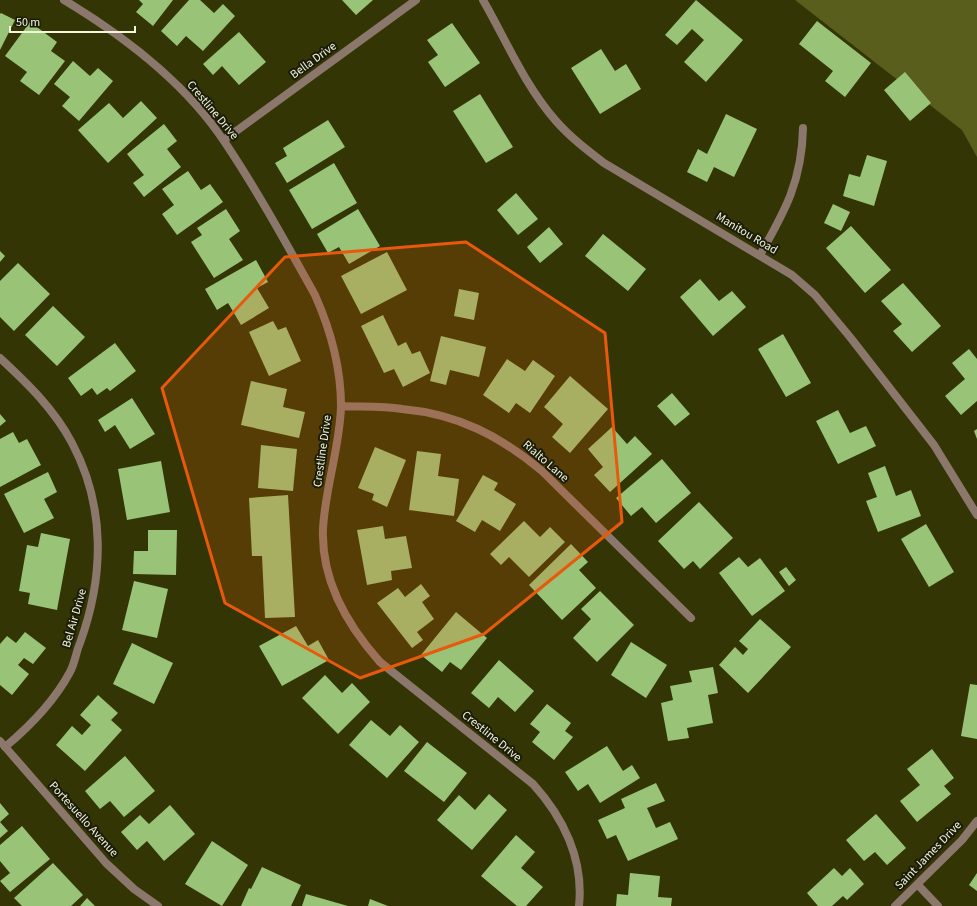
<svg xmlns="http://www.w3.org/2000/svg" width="977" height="906" font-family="'Source Sans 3',sans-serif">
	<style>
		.green { fill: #5a5e1d }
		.building { fill: #99c478 }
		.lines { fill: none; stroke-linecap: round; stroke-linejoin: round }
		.minor { stroke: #8b776c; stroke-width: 8 }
		.tertiary { stroke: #8b776c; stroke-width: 8 }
		.marked { fill: #e8590c; fill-opacity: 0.2; stroke: #e8590c; stroke-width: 3; stroke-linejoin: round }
		.labels { text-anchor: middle; stroke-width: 4; stroke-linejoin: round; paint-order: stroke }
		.street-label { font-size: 12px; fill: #f3f6dd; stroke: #1b1c09 }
	</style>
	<rect width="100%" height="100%" fill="#333604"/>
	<!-- green -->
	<path class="green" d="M795,0H977V157L962,130Z"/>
	<!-- building -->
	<path class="building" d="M139,0H173L153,26L136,12L143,4Z
		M189,0H200L214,13L223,4L235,16L203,51L186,36L177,46L161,31Z
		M342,0H373L356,15Z
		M696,0L743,40L706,82L684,62L704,40L692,29L677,45L665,35Z
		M1,13L15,20L0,50V14Z
		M817,21L871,63L845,97L825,81L833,71L799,44Z
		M30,22L57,42L51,51L65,61L39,95L20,81L27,72L5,56Z
		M452,23L480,63L445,87L428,62L438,55L427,40Z
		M239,32L266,62L239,85L222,66L213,75L203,64Z
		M601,49L615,71L626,64L641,89L600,114L571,68Z
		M73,61L90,76L98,68L113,81L79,121L62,106L70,97L54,84Z
		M905,72L931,103L910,121L884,90Z
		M480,94L513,147L486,163L453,111Z
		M141,101L157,118L108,163L78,130L109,103L123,118Z
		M726,114L757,129L734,177L714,167L707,182L687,172L698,149L707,154Z
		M328,120L345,147L287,183L275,163L287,156L283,148Z
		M164,124L177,141L167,149L181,167L144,197L133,183L144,175L127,154Z
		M867,155L887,161L874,206L843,196L849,174L860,177Z
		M334,163L357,203L312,229L289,190Z
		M188,171L201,190L210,184L223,202L177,235L162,214L174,205L162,189Z
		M516,193L538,219L518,235L497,210Z
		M833,204L850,212L841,231L824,223Z
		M226,209L240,231L229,239L243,260L214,278L191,242L202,235L197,228Z
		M358,209L380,246L349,264L339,247L328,253L317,234Z
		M851,226L891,270L865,293L826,248Z
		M549,227L563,244L540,263L527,247Z
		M603,234L646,269L628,291L585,256Z
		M0,251L5,256L0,262Z
		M387,252L407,290L361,314L341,276Z
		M256,260L268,282L257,288L269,308L241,325L228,303L217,310L205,289Z
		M18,263L50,294L14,331L0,317V281Z
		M700,279L719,301L732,291L746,307L713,336L680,297Z
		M903,283L941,326L912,352L893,331L902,324L881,301Z
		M459,289L479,293L474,320L454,316Z
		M53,306L85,337L57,366L25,335Z
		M383,315L398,346L406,342L412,354L420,351L430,373L403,387L394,369L384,373L361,326Z
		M273,321L278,330L286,327L301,361L269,376L249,332Z
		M783,334L811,383L786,397L758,349Z
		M441,336L486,347L479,377L450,370L446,385L430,381Z
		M115,343L136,371L110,391L107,388L97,395L92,388L81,396L68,378Z
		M969,349L977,359V401L961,415L945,396L965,379L952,363Z
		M507,359L525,371L533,360L555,376L530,413L516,403L509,413L483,395Z
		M570,376L608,409L570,453L552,437L563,424L544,407Z
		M251,381L287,389L283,407L305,412L299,438L241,425Z
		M672,393L690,414L675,426L657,406Z
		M132,398L155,434L130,449L115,425L105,432L98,420Z
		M838,410L850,433L866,426L876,446L838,464L816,421Z
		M0,414L6,421L0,426Z
		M612,427L627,444L635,436L652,454L610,492L594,475L603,467L588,449Z
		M977,429V439L974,431Z
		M13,432L19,443L27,439L41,465L0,487V439Z
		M261,445L297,449L293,491L258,488Z
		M375,447L406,460L387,507L372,500L374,494L358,488Z
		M417,451L441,454L438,476L459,479L454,516L409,510Z
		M662,459L691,493L656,523L642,507L631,516L616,498Z
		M161,461L170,512L127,520L118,469Z
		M885,466L896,496L911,490L921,516L878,532L866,501L877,497L868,473Z
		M48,472L57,492L44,499L54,518L24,533L4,494Z
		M483,475L498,483L494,490L516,504L500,531L482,520L475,532L456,521Z
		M288,495L295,617L265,618L262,556H252L249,498Z
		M699,502L733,538L700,569L693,561L684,569L658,541Z
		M524,521L540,537L550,527L565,542L529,577L509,557L501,565L490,554Z
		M926,524L954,572L929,587L901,539Z
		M383,526L385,539L406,536L412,568L391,571L392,580L367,585L357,530Z
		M148,530H177L176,575L133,574L134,551H148Z
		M41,533L70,539L57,610L28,604L30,593L19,591L27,545L38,547Z
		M571,544L588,562L579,570L596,588L562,620L529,585Z
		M739,557L748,567L760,558L785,591L752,616L719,573Z
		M786,567L796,580L789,586L779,572Z
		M134,581L168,589L157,638L122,630Z
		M421,584L430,596L422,602L434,619L417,632L423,640L412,648L377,603L398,588L405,597Z
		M600,591L634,625L597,662L573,638L591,619L581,609Z
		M456,612L487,638L461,670L450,662L442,672L421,655Z
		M760,619L791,647L748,693L719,665L735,647L743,655L748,649L739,641Z
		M296,626L308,646L318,640L329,660L282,686L259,646Z
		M25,632L46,648L33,664L24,658L18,665L29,674L12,695L0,685V644L7,636L16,643Z
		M631,642L667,665L646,698L611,675Z
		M132,643L173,663L154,704L113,684Z
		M499,660L534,691L515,712L498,697L489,708L471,693Z
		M713,667L718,693L708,695L713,723L687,728L689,738L668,741L661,703L673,700L670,686L692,682L689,671Z
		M325,675L342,693L352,683L370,702L338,734L302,698Z
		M970,684L977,685V739L961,736Z
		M98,695L118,713L111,720L122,730L85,771L56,745L72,726L82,735L91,725L80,715Z
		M547,704L571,723L565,731L573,737L554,760L532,742L540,732L530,724Z
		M371,720L390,736L400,725L419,742L387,778L349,745Z
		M427,742L467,773L444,802L404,771Z
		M607,746L623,771L632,765L640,778L600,803L588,784L578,791L565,772Z
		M932,749L954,778L944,786L951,794L917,822L900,801L920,785L907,769Z
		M125,756L155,791L124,817L110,801L100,809L85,791Z
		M656,783L665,801L647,808L656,828L670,822L678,839L628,861L616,835L607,839L598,820L625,808L621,799Z
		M489,794L507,810L472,850L437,820L459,795L475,810Z
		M0,803L9,814L0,822Z
		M170,805L195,834L164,861L147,841L137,850L121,832L140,815L149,824Z
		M876,814L906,848L887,865L875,852L864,861L846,840Z
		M0,822L8,831L0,838Z
		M22,826L50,859L10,892L0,881L10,873L0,861V845Z
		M516,835L535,852L521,868L543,887L526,906H517L481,876Z
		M212,841L248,865L222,906L185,884Z
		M53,863L83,895L71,906H22L14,898Z
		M262,867L301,885L291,906H241L249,888L251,889Z
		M834,868L842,876L850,868L864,884L847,900L843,896L832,906H818L807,893Z
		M630,873L660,876L658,897L672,898L671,906H616L617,894L628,895Z
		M977,873V891L969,885Z
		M306,894L348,906H302Z
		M87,898L95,906H80Z
		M370,899L388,906H368Z"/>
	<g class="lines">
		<!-- minor -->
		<path class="minor" d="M64,0C124,36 184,81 224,141C257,190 286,243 315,295C331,331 341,366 341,406C340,447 325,488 323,529C321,580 347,625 380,662L533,784C563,817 584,859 579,906
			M483,0C506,40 525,86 556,121C570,137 587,150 604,163L792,275L815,295L850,337L934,445L977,515
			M224,140L416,0
			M760,255C785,211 802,181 803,128
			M0,358C28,384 54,409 72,443C106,507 104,577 80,643C76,652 75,663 70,672C55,700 29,727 5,747
			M341,406C361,407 382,406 402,409C458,414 500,436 542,471L691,618
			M918,885L938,906
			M895,906L962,840L977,821"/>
		<!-- tertiary -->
		<path class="tertiary" d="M0,741L106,863L134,889L158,906"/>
	</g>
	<!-- marked area -->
	<path class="marked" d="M466,242L605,333L622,522L484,634L360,678L225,603L162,388L285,257Z"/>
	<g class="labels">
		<!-- street labels -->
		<g class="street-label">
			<text transform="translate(313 60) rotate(-36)" y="4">Bella Drive</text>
			<text transform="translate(213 110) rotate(50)" y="4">Crestline Drive</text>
			<text transform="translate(747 233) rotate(31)" y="4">Manitou Road</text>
			<text transform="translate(322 451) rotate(-82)" y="4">Crestline Drive</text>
			<text transform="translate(546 461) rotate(41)" y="4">Rialto Lane</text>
			<text transform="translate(74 618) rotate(-74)" y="4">Bel Air Drive</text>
			<text transform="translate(492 736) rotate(39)" y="4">Crestline Drive</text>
			<text transform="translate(84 819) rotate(48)" y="4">Portesuello Avenue</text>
			<text transform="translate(928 855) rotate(-46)" y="4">Saint James Drive</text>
		</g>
	</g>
	<!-- scale -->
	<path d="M10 26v6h125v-6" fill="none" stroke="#f3f6dd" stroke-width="2"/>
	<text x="16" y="26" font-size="12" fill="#f3f6dd" stroke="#1b1c09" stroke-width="3" paint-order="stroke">50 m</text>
</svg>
